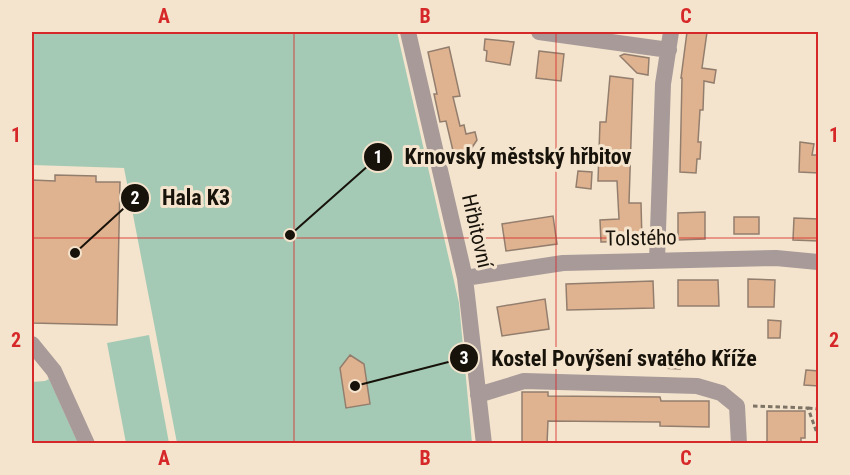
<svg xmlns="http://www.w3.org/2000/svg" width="850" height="475" font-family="'Roboto Condensed',sans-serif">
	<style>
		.green { fill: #a4cab5 }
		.building { fill: #e0b390; stroke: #937e6e; stroke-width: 1.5 }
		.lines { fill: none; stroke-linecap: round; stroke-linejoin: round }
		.path { stroke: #7e7465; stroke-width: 3; stroke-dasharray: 4.5 3; stroke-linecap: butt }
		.minor { stroke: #a79a99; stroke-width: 16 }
		.grid { fill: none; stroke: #d62828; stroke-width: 1.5; stroke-opacity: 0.55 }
		.labels { text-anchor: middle; stroke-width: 6; stroke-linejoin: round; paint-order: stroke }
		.street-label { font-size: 21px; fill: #17120a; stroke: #f4e4cd }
		.leader { fill: none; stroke: #17120a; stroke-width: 2 }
		.callout-dot { fill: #17120a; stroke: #f4e4cd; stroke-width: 2 }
		.mark-label { font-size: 18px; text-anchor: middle; font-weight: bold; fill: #fff }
		.callout-label { font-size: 22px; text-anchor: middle; font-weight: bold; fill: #17120a; stroke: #f4e4cd; stroke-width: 6; stroke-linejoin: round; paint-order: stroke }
		.neatline { fill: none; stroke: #d62828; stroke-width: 2 }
		.grid-label { font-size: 20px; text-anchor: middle; font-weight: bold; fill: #d62828 }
	</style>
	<rect width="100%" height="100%" fill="#f4e4cd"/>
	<!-- green -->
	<path class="green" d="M32,32H397L459,303L472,443H177L124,168L32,165Z
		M149,335L169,443H126L107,343Z
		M49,379L78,443H32V382L45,381Z"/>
	<!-- building -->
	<path class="building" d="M687,32H707L702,68L716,70L714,83L704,81L703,110H700L698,142H701L700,159H697L696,173L680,172L682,78H681Z
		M485,39L514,42L510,65L486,61L487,51L484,50Z
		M449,47L460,96L453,97L460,126L464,125L466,134L475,132L477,140L469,152L454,155L446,121L440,122L434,94H437L428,52Z
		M539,51L564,54L561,81L536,78Z
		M624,54L649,58L648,75L637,73L620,56Z
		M610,76L633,79L629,203H641L642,241L601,242L600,220L619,219L617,181H598L600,122H606Z
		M800,142L814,144L812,155H819V173L799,172Z
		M578,171L592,172L591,189L576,187Z
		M55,175L96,176V182H120L117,325L32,323V180L55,181Z
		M705,212V239L678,240V213Z
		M553,216L557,244L506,251L502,224Z
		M734,217H759V234H734Z
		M794,218L819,219V241L793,240Z
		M748,279L775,280L774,307H748Z
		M678,280H718L719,306H678Z
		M653,281L654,308L567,310L566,284Z
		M545,299L549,329L502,336L497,307Z
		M768,320L781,321L780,338H768Z
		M663,354L682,356L680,369L662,368Z
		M350,355L364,364L370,404L346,408L340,368Z
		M806,370L819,371V386L804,385Z
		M522,392H548V396L660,397L661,401H709V427L660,426V422L548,421L547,444H522Z
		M767,411H805V438H801V444H767Z"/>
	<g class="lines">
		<!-- path -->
		<path class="path" d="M753,406L808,408L818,436
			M808,408L818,409"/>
		<!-- minor -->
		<path class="minor" d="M408,32L465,278L484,444
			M539,32L669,50
			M657,260L663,84L671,32
			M465,278L563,263L776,258L818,262
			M32,344L54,371L87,444
			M478,395L524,381L697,386L721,393L737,406L739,444"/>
	</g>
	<!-- grid -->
	<path class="grid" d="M294,32V444M556,32V444M32,238H818"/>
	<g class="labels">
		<!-- street labels -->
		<g class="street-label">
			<text transform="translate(477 231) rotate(77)" y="7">Hřbitovní</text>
			<text transform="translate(641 238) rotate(-1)" y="7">Tolstého</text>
		</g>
	</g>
	<!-- callouts -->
	<path class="leader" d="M290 235L378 157M75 253L135 198M355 386L464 358"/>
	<g class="callout-dot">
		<circle cx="290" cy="235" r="6"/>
		<circle cx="75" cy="253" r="6"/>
		<circle cx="355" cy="386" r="6"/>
		<circle cx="378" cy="157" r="15"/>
		<circle cx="135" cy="198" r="15"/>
		<circle cx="464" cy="358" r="15"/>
	</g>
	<g class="mark-label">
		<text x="378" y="163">1</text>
		<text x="135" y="204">2</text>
		<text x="464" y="364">3</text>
	</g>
	<g class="callout-label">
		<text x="518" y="164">Krnovský městský hřbitov</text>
		<text x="196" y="205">Hala K3</text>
		<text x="624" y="366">Kostel Povýšení svatého Kříže</text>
	</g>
	<!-- border -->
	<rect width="850" height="475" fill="none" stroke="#f4e4cd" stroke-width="66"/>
	<rect x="33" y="33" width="784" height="409" class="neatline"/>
	<g class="grid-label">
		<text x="164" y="23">A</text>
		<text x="425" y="23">B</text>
		<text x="686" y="23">C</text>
		<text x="16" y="142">1</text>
		<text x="834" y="142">1</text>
		<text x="16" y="347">2</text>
		<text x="834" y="347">2</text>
		<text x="164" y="465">A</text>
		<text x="425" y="465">B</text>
		<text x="686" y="465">C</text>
	</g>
</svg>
